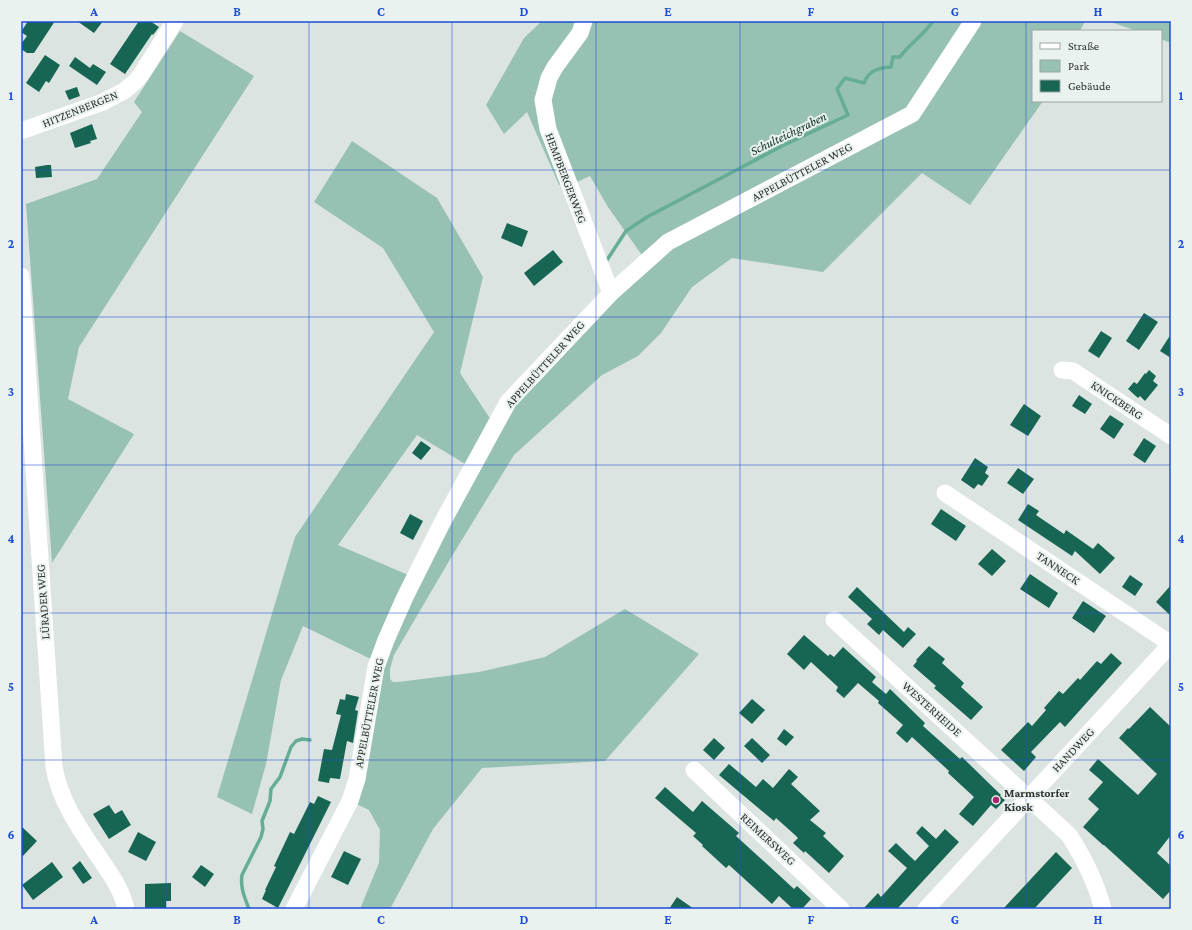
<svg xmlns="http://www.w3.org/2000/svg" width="1192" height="930" font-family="'Crimson Pro',serif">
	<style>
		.green { fill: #97c1b3; fill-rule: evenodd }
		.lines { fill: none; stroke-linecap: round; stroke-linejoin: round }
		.stream { stroke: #65ad97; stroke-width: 3.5 }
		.building { fill: #176653 }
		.minor { stroke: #fff; stroke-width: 17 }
		.grid { fill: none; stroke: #1d4ed8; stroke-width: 1; stroke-opacity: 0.55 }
		.poi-dot { fill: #ab266f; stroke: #e9f2ee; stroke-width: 1.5 }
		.labels { text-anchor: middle; stroke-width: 4; stroke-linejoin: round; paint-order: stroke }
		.street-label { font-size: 12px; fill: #2e3130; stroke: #e9f2ee }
		.poi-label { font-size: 12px; font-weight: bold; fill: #2e3130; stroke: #e9f2ee; text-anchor: start }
		.water-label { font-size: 13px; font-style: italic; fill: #0d3127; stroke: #e9f2ee }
		.neatline { fill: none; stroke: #1d4ed8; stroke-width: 1.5 }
		.grid-label { font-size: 13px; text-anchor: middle; font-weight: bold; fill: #1d4ed8 }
	</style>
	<rect width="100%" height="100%" fill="#dbe4e1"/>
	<!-- green -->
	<path class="green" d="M542,21H1085L1080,31H1033V101H1043L970,205L922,173L823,272L732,258L692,287L661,333L638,356L602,375L514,455L452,556L394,655L390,669V679L393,682H398L479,672L545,657L625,609L699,654L605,761L482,768L433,829L390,909H360L379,863L380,830L369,810L350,801L377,662L303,626L281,680L266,764L252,814L217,797L295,537L434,332L383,248L314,202L352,141L437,198L483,277L460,373L489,417L497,422L646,261L608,207L590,176L569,186L567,181L559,185L527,112L504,134L486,105L524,38ZM417,435L472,468L413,577L338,545Z
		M1108,21H1171V43L1161,39V31H1137Z
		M180,31L254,76L79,347L68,399L134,434L52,563L26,204L97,179L142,112L134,102Z"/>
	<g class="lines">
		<!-- stream -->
		<path class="stream" d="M607,260L626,231L647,217L784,145L848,115L837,89L845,78L864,83C869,70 878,68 891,67L893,57H900C909,44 924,35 933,21
			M249,909C245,898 240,888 242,875L261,837L263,829L262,821L270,801L271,789L280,777L291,747L296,741L302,739L310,740"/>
	</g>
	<!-- building -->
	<path class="building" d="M28,21H55L34,53H27L21,49V44L27,36L21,32Z
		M77,21H103L94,33Z
		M139,21H150L159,27L153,35L152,34L125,74L110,64Z
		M45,55L60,65L49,83L46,81L39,92L26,83Z
		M75,57L90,68L93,64L106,72L97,85L69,66Z
		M77,87L80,96L69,100L65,91Z
		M92,124L97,139L90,141L91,143L75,148L70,133Z
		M47,165H51L52,177L36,178L35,167Z
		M507,223L528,231L522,247L501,238Z
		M553,250L563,262L534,286L524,273Z
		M1144,313L1158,322L1139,350L1126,341Z
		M1101,331L1112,338L1099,358L1088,351Z
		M1171,334V358L1160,351Z
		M1149,370L1156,376L1153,381L1158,385L1145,401L1140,396L1138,398L1128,389L1134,382L1137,384L1145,373L1146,374Z
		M1079,395L1092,404L1085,414L1072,406Z
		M1024,404L1041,416L1028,436L1010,425Z
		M1110,415L1124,424L1114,439L1100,429Z
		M1144,438L1156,446L1145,463L1133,455Z
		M421,441L431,448L421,460L412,453Z
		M975,458L988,467L985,473L989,476L982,486L978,484L974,489L961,480Z
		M1018,468L1034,479L1023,494L1007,483Z
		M1028,504L1039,511L1036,515L1064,534L1066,530L1093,549L1098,543L1115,558L1100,574L1075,551L1072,556L1018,520Z
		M941,509L966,526L956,541L931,524Z
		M410,514L423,521L413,540L400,533Z
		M992,549L1006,561L992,576L978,564Z
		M1030,574L1058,593L1049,608L1020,589Z
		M1130,575L1143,584L1135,596L1122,587Z
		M1171,585V616L1156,602Z
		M857,587L904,632L908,627L916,634L903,648L883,630L879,635L867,624L872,619L848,597Z
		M1083,601L1106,616L1094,633L1072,618Z
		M804,635L828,656L830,654L834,657L843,647L876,677L872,682L886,694L890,689L925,723L923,726L960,759L962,757L1001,795L1000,796L1005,800L996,809L991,805L973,826L959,814L974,797L948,773L949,771L912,737L907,743L896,733L903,725L878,703L879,701L858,683L844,698L836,691L838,687L811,662L804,670L787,654Z
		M929,646L945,659L942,663L964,683L961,687L983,707L971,720L934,688L936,686L913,666L917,661L916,660Z
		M1111,653L1122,663L1065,727L1060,722L1031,752L1036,757L1024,771L1001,750L1028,722L1032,726L1046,710L1044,708L1059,691L1063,694L1078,678L1080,680L1097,661L1101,664Z
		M346,694L359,697L355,710L358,711L353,743L347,741L340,779L330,778L329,783L318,781L324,749L332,750L341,715L336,714L340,699L345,700Z
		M752,699L765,710L752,724L739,713Z
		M1150,707L1171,727V835L1157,853L1171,866V890L1163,899L1104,845H1103L1083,827L1099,809L1088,799L1103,782L1089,770L1098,759L1138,795L1157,774L1119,738L1128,728L1129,729Z
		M784,729L794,737L786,746L777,739Z
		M714,738L725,748L714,760L703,750Z
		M752,738L770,755L762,763L744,746Z
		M729,764L756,787L763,779L773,788L789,769L798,777L791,784L820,811L810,820L826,833L823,836L844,856L829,873L805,851L804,853L793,843L798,838L795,835L776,818L774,821L719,775Z
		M665,787L693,812L702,801L739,833L736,836L768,865L794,889L797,886L811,899L802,909H793L779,896L772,904L729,865L726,868L702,846L703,845L693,836L696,833L655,798Z
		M318,796L331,802L278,908L262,899L266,890H265L276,867L274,866L290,832L294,834L310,802L314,804Z
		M109,805L115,814L122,810L131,825L109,839L93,814Z
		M21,826L37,841L21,858Z
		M922,826L936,839L945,829L959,842L897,909H863L878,893L881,897L907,868L888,851L896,843L915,861L929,846L916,833Z
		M138,832L156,842L146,861L128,852Z
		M344,851L361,859L348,885L331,877Z
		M1056,852L1072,868L1046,896L1034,909H1003Z
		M80,861L92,878L83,884L72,868Z
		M52,862L63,877L33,900L22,885Z
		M201,865L214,874L205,887L192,877Z
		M171,883V901H166V909H145V884Z
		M677,897L694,909H669Z"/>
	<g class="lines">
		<!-- minor -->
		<path class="minor" d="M584,21L580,33L555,67L549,78L543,100L548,129L611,293
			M21,131L103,102L124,91L136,81L142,73L175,21
			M21,276L54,767C60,802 81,831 101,860C111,875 122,890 126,909
			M1062,370L1073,371L1171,436
			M945,493L1171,644
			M834,620L1069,835C1084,858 1096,882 1103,909
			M694,770L841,909
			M294,909L350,801L357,779L376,667L386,640L405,597L442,523L508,402L611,293L668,242L912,114L973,21
			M926,909L1171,644"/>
	</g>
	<!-- grid -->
	<path class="grid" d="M166,21V909M309,21V909M452,21V909M596,21V909M740,21V909M883,21V909M1026,21V909M21,170H1171M21,317H1171M21,465H1171M21,613H1171M21,760H1171"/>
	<!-- markers -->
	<circle class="poi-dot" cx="996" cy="800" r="4"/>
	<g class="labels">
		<!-- street labels -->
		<g class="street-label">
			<text transform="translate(80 109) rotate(-22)" y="4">HITZENBERGEN</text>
			<text transform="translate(802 172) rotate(-28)" y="4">APPELBÜTTELER WEG</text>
			<text transform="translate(566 178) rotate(69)" y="4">HEMPBERGERWEG</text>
			<text transform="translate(545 364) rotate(-48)" y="4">APPELBÜTTELER WEG</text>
			<text transform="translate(1117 400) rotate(34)" y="4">KNICKBERG</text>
			<text transform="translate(1058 568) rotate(34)" y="4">TANNECK</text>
			<text transform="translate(43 602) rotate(-94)" y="4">LÜRADER WEG</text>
			<text transform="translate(932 709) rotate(42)" y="4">WESTERHEIDE</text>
			<text transform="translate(369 713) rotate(-79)" y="4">APPELBÜTTELER WEG</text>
			<text transform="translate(1073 750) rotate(-47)" y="4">HANDWEG</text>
			<text transform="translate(768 839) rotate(43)" y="4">REIMERSWEG</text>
		</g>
		<!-- poi labels -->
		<g class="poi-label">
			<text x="1004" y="797">Marmstorfer<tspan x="1004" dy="14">Kiosk</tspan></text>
		</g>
		<!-- water labels -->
		<g class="water-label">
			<text transform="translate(788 133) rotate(-26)" y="5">Schulteichgraben</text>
		</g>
	</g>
	<!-- border -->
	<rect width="1192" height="930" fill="none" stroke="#e9f2ee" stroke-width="44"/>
	<!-- legend -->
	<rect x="1032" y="30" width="130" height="72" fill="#e9f2ee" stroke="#9ea5a2"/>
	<rect x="1040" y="43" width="20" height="6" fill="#ffffff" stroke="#9ea5a2"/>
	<text x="1068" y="50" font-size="12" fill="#2e3130">Straße</text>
	<rect x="1040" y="60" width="20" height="12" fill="#97c1b3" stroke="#9ea5a2"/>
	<text x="1068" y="70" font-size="12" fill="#2e3130">Park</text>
	<rect x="1040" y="80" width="20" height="12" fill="#176653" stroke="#9ea5a2"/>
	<text x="1068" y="90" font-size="12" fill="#2e3130">Gebäude</text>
	<rect x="22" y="22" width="1148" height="886" class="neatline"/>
	<g class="grid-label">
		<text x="94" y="16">A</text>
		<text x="237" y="16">B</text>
		<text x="381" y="16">C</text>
		<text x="524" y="16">D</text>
		<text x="668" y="16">E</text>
		<text x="811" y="16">F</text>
		<text x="955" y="16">G</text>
		<text x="1098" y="16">H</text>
		<text x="11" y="100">1</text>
		<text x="1181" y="100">1</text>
		<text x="11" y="248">2</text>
		<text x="1181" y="248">2</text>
		<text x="11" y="396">3</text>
		<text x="1181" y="396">3</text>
		<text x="11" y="543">4</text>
		<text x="1181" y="543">4</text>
		<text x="11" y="691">5</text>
		<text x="1181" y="691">5</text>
		<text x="11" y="839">6</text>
		<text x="1181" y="839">6</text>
		<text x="94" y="924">A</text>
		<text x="237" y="924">B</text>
		<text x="381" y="924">C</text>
		<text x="524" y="924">D</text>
		<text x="668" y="924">E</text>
		<text x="811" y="924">F</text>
		<text x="955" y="924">G</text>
		<text x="1098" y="924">H</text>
	</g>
</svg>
